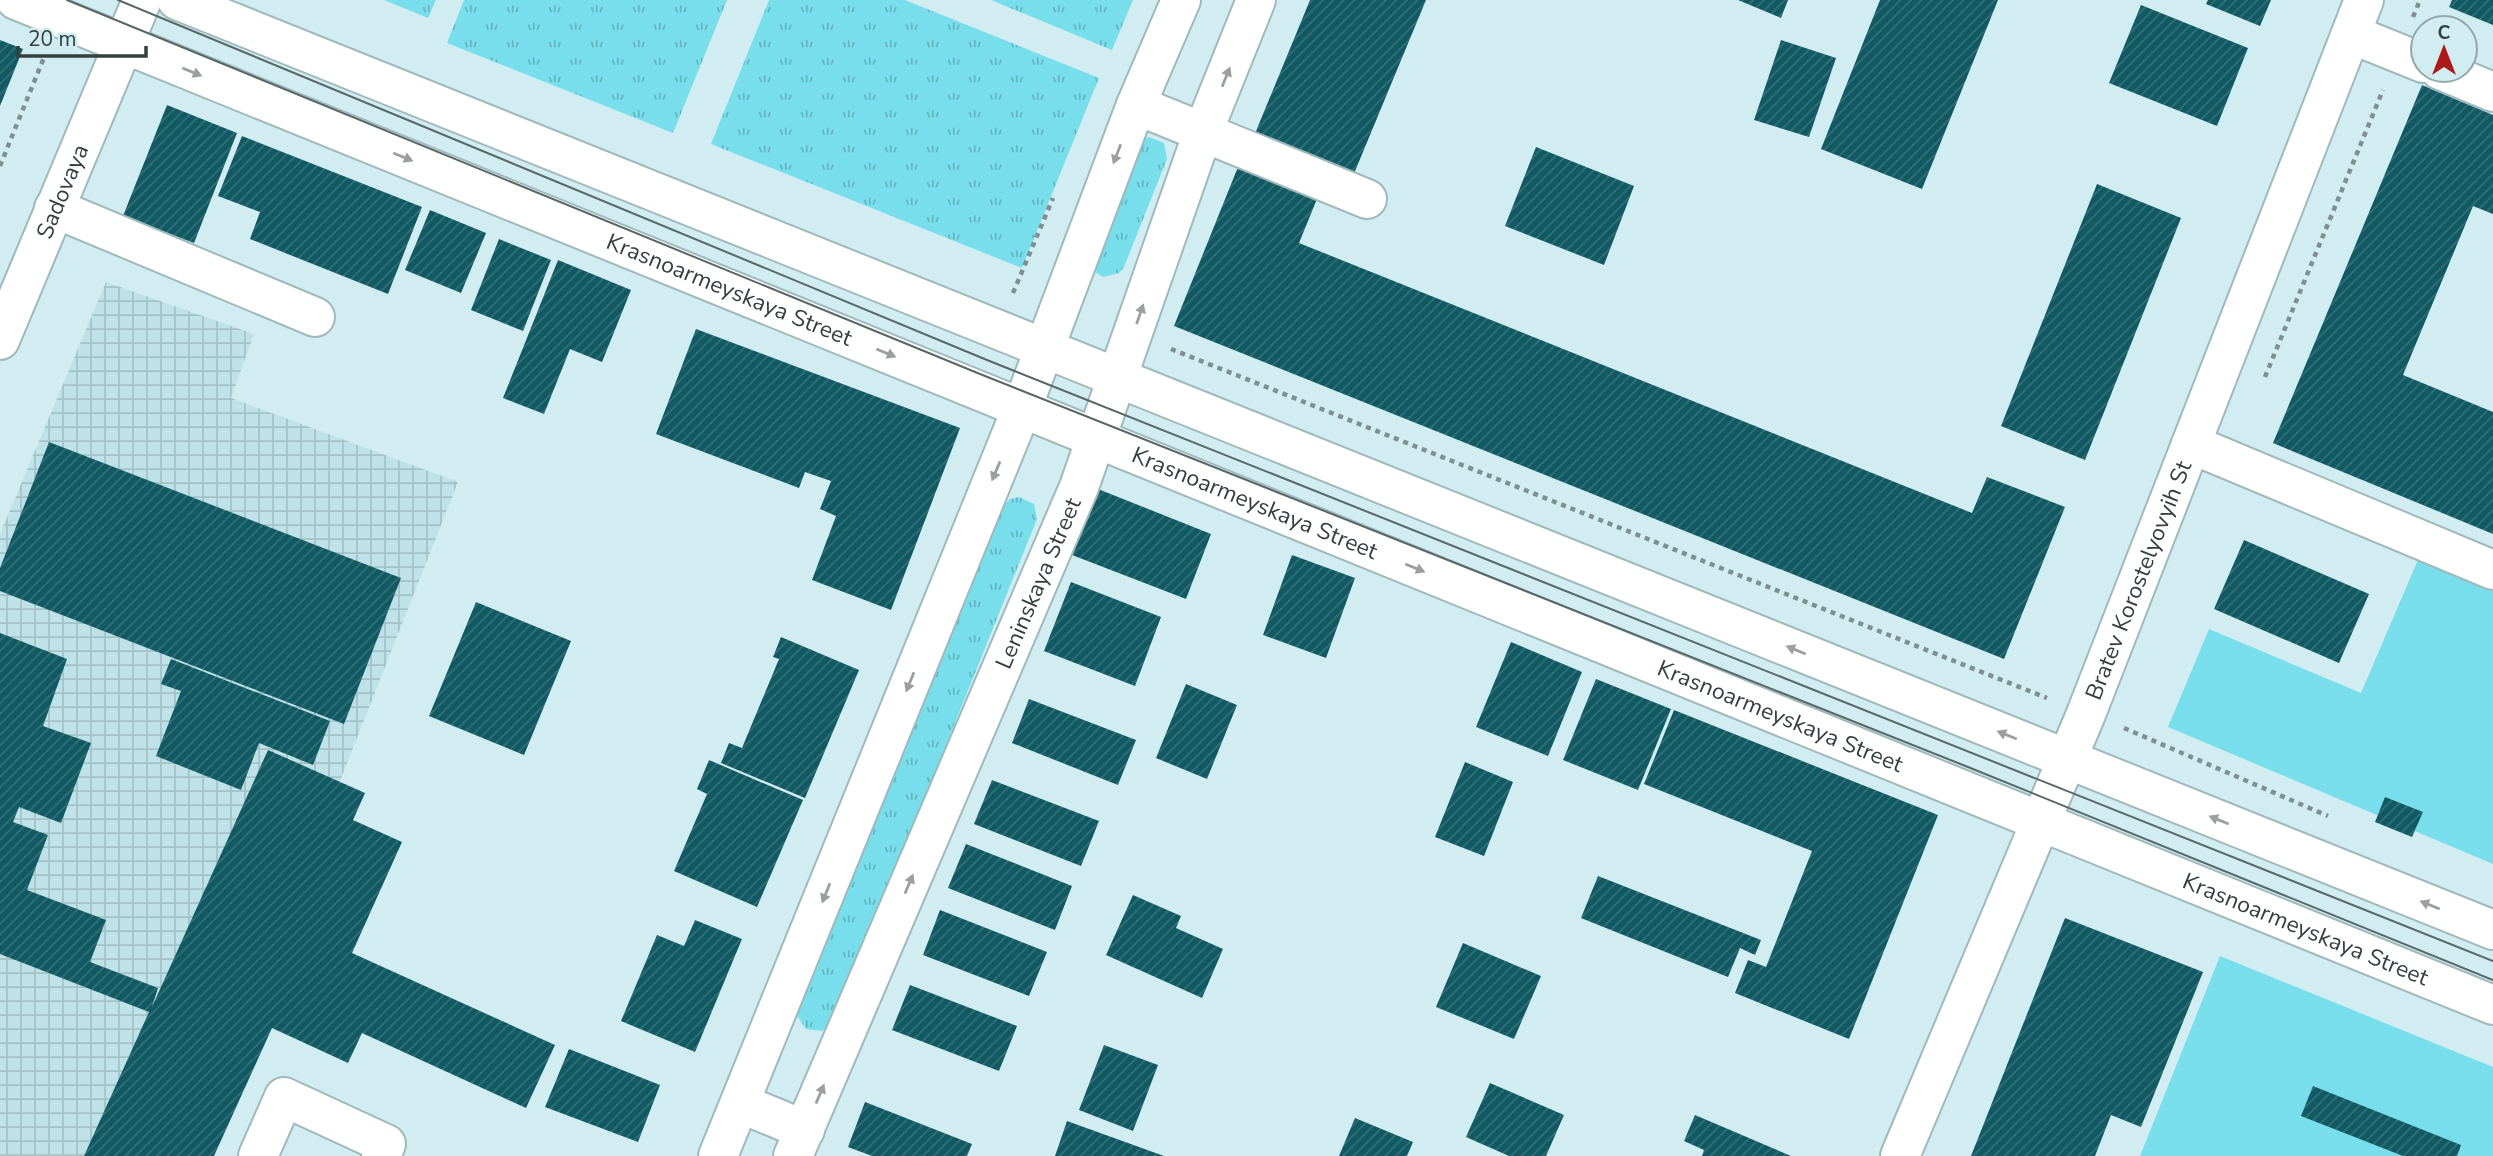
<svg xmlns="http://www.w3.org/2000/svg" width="2493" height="1156" font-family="'Nunito Sans',sans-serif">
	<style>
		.industrial { fill: url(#industrial-grid) }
		.grass { fill: url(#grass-tufts) }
		.green { fill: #78deec }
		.building { fill: url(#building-hatch) }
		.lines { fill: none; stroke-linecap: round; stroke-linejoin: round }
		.minor-casing { stroke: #9fb9bd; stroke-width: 42 }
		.major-casing { stroke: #9fb9bd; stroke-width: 42 }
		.path { stroke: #7d8f91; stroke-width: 4.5; stroke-dasharray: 5 5; stroke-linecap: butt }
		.minor { stroke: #fff; stroke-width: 38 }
		.major { stroke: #fff; stroke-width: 38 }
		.tram { stroke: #576667; stroke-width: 2 }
		.oneway { fill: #9a9fa0 }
		.labels { text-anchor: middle; stroke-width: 7; stroke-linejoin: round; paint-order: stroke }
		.street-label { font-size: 23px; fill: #343f40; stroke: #d2edf1 }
	</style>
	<defs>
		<pattern id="industrial-grid" width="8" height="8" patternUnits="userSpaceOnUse" patternTransform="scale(1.75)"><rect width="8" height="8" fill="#bee2e7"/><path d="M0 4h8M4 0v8" fill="none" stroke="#a4c3c7"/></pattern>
		<pattern id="grass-tufts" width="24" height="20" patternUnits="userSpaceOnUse" patternTransform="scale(1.75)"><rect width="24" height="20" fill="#78deec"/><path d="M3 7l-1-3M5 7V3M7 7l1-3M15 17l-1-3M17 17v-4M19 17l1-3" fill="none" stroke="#63b5c1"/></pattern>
		<pattern id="building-hatch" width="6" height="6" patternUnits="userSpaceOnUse" patternTransform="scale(1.75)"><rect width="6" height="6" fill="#115a63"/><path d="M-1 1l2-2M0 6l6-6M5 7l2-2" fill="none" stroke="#346f77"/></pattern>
	</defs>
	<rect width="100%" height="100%" fill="#d2edf1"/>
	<!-- industrial -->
	<path class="industrial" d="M106,282L254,334L231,398L458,482L192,1156H0V534Z"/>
	<!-- grass -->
	<path class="grass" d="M384,0H436L428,18Z
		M464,0H727L673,133L447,43Z
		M769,0H905L1099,78L1022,268L711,144Z
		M991,0H1133L1112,50Z
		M1149,137L1164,143L1167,159L1124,267L1119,273L1103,277L1088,268L1141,139Z
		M1019,497L1034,504L1037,519L835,1021L822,1031L806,1029L796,1014L797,1004L1004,505L1010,499Z"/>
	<!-- green -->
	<path class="green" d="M2420,555L2493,586V864L2168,727L2209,629L2361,693Z
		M2220,956L2493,1067V1156H2140Z"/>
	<!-- building -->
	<path class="building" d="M1310,0H1426L1353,176L1254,136Z
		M1738,0H1788L1781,18Z
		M1880,0H1998L1922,189L1821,149Z
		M2208,0H2271L2260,26L2206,4Z
		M2452,0H2493V25L2449,7Z
		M2141,5L2248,48L2217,126L2109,83Z
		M0,40L23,49L0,106Z
		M1781,40L1836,58L1809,137L1754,120Z
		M2422,85L2493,115V214L2473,206L2403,375L2493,412V534L2273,443Z
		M167,105L237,133L194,243L123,216Z
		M242,136L422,207L388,294L250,239L260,212L218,196Z
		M1536,147L1634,186L1604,265L1505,226Z
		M1240,162L1319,194L1299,243L1972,513L1987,477L2065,507L2004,659L1174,326Z
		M2097,184L2181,218L2085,460L2001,426Z
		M430,210L486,233L461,293L405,270Z
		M499,239L551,260L523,331L471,310Z
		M558,260L631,290L602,362L570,349L544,414L503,398Z
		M696,329L960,428L891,610L812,580L836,516L820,509L831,481L805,472L799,488L656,434Z
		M49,442L401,578L344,724L0,591V568Z
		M1098,489L1211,534L1186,599L1072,555Z
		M2244,540L2369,594L2339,663L2214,609Z
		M1292,555L1355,578L1326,658L1263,635Z
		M1071,582L1161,617L1135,686L1044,651Z
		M476,602L571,641L524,755L429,716Z
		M0,633L67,659L43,726L91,743L61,823L19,807L13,822L48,835L27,890L106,920L90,962L158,988L152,1007L268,750L365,793L353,820L402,842L352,953L555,1045L526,1108L362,1033L348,1063L272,1028L214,1156H84L149,1012L0,954Z
		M781,637L859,670L805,798L721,763L729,743L742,748L779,659L773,657Z
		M1511,642L1582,672L1548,756L1476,727Z
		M171,659L330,721L313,765L259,743L241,790L156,756L181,691L161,684Z
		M1596,679L1671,709L1638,790L1563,760Z
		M1186,684L1237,705L1207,779L1156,758Z
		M1029,699L1136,740L1118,785L1012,743Z
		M1674,710L1938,815L1849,1039L1735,993L1748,960L1766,967L1812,851L1644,784Z
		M709,760L803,800L757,907L674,871L707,794L697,789Z
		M1465,762L1513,782L1484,856L1435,837Z
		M992,780L1099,821L1081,866L974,824Z
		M2385,797L2423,812L2412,837L2375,822Z
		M966,844L1072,886L1055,930L948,888Z
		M1598,876L1761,940L1755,955L1740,948L1728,977L1581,918Z
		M1133,895L1181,916L1176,928L1223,949L1202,998L1106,955Z
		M940,910L1047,952L1029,996L923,955Z
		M2065,918L2203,972L2141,1127L2111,1115L2095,1156H1971Z
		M695,920L742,939L695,1052L621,1021L657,935L684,946Z
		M1463,943L1541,976L1514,1039L1436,1007Z
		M910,985L1017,1026L999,1071L892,1030Z
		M1104,1045L1158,1065L1133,1131L1079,1110Z
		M569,1049L660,1085L638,1142L545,1107Z
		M1490,1083L1564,1115L1546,1156H1509L1466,1137Z
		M2313,1086L2461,1145L2457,1156H2403L2301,1116Z
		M865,1102L972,1144L967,1156H872L848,1147Z
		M1695,1115L1791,1156H1702L1704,1150L1684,1141Z
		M1355,1118L1413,1142L1407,1156H1339Z
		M1067,1121L1164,1156H1055Z"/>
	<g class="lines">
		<defs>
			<g id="minor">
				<path d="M2351,34L2423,63"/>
				<path d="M2440,70L2493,92"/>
				<path d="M1136,105L1367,199"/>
				<path d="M54,208L315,317"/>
				<path id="s1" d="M0,340L142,0"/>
				<path d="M2191,444L2493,570"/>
				<path d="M742,1104L805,1130"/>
				<path d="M258,1156L284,1097L386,1144L381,1156"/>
				<path d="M718,1156L1022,408L1136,105L1181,0"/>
				<path id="s2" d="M793,1156L1079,487L1203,132L1256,0"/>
				<path id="s3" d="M1900,1156L2086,714L2364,0"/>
			</g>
			<g id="major">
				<path id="s4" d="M16,0L2493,1005"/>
				<path d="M177,0L2493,930"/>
			</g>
		</defs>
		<!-- minor casing -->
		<use href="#minor" class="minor-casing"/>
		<!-- major casing -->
		<use href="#major" class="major-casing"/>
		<!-- path -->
		<path class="path" d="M2413,17L2420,0
			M0,166L45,55
			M1013,293L1053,198
			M1171,349L2047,698
			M2265,377L2383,90
			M2124,728L2328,816"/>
		<!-- minor -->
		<use href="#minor" class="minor"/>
		<!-- major -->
		<use href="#major" class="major"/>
		<!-- tram -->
		<path class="tram" d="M67,0L980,374L1968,767L2493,980
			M118,0L987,360L2493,961"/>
	</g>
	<!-- one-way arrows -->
	<defs><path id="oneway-solid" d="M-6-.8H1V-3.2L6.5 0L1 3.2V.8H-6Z" transform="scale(1.75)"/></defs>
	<g class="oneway">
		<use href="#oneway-solid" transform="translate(192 72) rotate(22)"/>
		<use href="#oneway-solid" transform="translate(1226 77) rotate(-68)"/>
		<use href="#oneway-solid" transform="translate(1117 154) rotate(111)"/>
		<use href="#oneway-solid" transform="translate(403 157) rotate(22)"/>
		<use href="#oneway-solid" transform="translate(1140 314) rotate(-71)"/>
		<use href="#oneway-solid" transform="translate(886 353) rotate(22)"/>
		<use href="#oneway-solid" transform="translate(996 471) rotate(113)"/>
		<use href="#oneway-solid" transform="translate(1415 568) rotate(22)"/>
		<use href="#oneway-solid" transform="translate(1796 650) rotate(-158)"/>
		<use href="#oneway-solid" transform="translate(910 682) rotate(112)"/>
		<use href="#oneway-solid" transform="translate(2007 735) rotate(-158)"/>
		<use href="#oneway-solid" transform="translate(2219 820) rotate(-158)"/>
		<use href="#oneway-solid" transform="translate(909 884) rotate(-67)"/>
		<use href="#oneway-solid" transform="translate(826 893) rotate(112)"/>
		<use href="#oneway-solid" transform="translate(2430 905) rotate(-158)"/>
		<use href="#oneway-solid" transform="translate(820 1094) rotate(-67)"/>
	</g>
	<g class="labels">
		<!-- street labels -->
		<g class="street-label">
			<text dy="8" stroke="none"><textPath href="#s1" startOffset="161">Sadovaya</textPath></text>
			<text dy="8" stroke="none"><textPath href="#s4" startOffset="770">Krasnoarmeyskaya Street</textPath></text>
			<text dy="8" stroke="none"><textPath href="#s4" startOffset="1337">Krasnoarmeyskaya Street</textPath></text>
			<text dy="8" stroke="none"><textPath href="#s3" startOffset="623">Bratev Korostelyovyih St</textPath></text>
			<text dy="8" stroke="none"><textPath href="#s2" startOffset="623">Leninskaya Street</textPath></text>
			<text dy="8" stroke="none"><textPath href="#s4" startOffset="1904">Krasnoarmeyskaya Street</textPath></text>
			<text dy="8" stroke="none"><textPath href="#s4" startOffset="2471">Krasnoarmeyskaya Street</textPath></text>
		</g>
	</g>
	<!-- north arrow -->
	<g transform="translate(2444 49)"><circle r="33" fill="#d2edf1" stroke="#93a7aa" stroke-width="2"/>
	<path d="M0-5L12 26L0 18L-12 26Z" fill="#ab1918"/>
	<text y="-10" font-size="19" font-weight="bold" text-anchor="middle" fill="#343f40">С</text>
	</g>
	<!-- scale -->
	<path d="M18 46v10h128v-10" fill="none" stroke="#343f40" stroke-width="3.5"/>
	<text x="28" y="46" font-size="21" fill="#343f40" stroke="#d2edf1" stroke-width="5" paint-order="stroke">20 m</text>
</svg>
